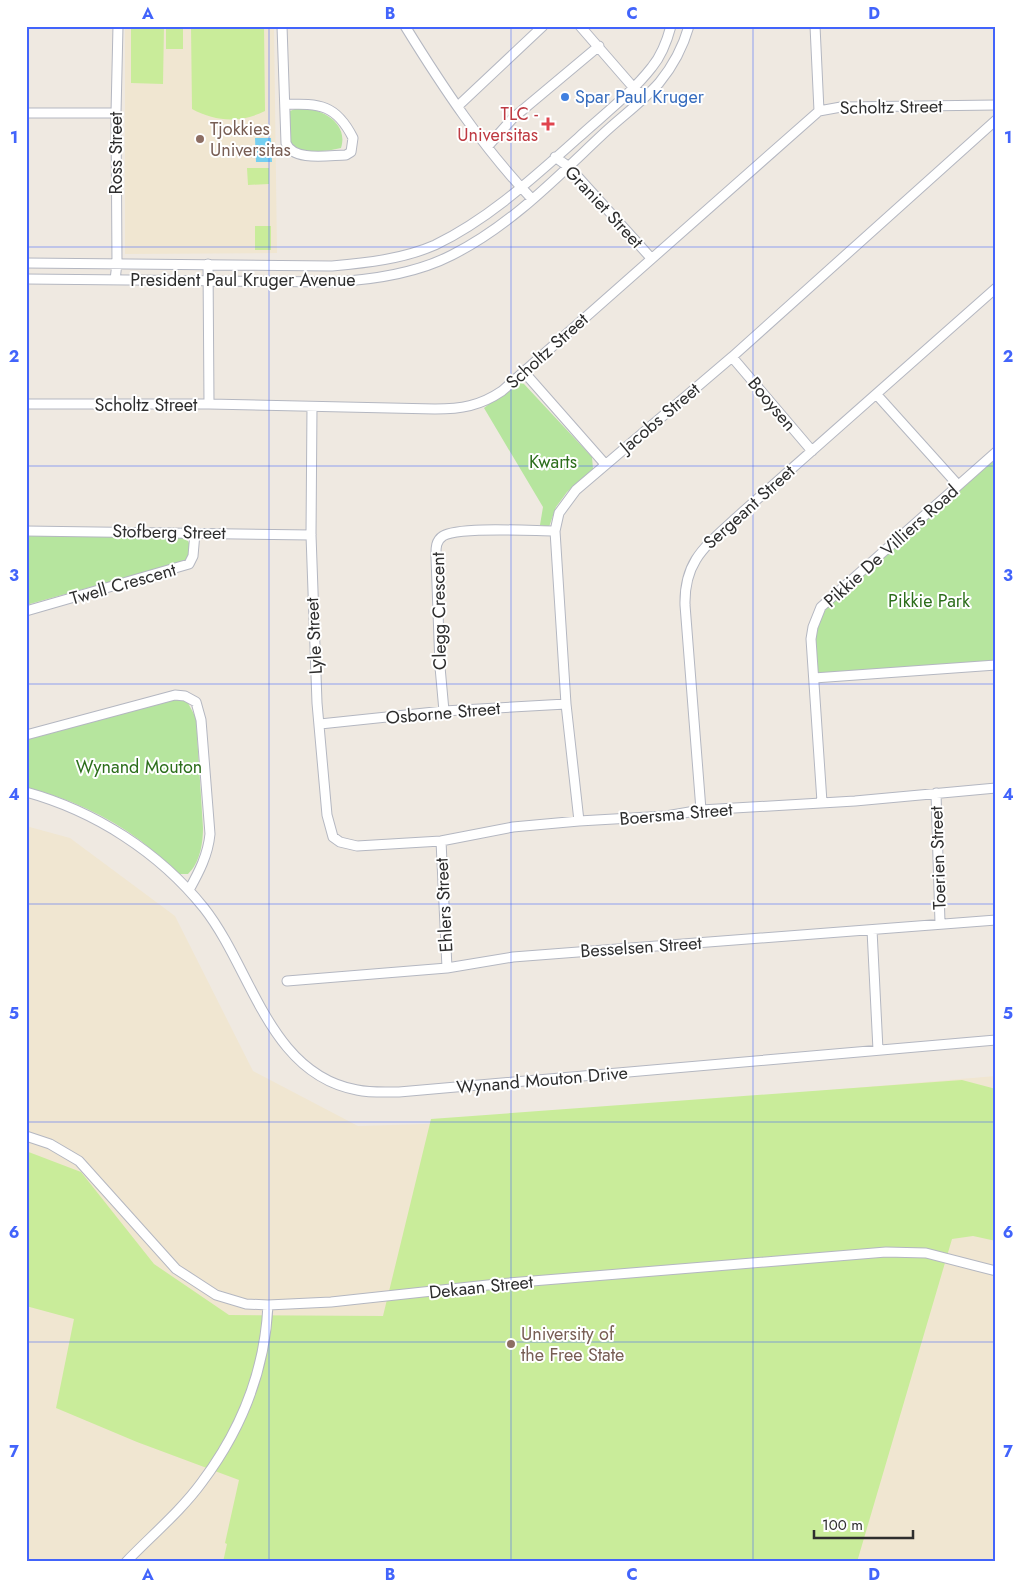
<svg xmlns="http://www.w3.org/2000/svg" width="1022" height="1588" font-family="Jost,sans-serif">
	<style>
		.education { fill: #f0e6d1 }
		.green { fill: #b6e59e }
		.pitch { fill: #c9ec9a }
		.water { fill: #75cff0 }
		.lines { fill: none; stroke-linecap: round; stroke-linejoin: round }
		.minor-casing { stroke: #b4b7c1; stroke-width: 11 }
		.minor { stroke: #fff; stroke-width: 9 }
		.grid { fill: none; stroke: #4264fb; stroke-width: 1; stroke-opacity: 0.55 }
		.shop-dot { fill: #3f7fe0; stroke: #fff; stroke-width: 2 }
		.health-dot { fill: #e0444e; stroke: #fff; stroke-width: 2 }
		.education-dot { fill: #8d6e63; stroke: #fff; stroke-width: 2 }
		.labels { text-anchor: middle; stroke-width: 4; stroke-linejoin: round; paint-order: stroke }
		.shop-label { font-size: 18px; fill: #366cbe; stroke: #fff; text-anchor: start }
		.street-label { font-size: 18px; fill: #2e2e2e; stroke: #fff }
		.health-label { font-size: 18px; fill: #be3a42; stroke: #fff; text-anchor: end }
		.education-label { font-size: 18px; fill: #785e54; stroke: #fff; text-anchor: start }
		.park-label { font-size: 18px; fill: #2c6e1b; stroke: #fff }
		.neatline { fill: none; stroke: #4264fb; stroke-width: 2 }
		.grid-label { font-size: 16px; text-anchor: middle; font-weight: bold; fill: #4264fb }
	</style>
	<rect width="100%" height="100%" fill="#efe9e1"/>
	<!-- education -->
	<path class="education" d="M125,26H274L277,253L125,254Z
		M26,826L70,838L175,916L253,1071L358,1126L424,1124L996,1076V1562H26Z"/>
	<!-- green -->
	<path class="green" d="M300,107C321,109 349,122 341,148C325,152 304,154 290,145V111Z
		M518,382L524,384L592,457L593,469L567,492L556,507L549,527L540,525L543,507L484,408Z
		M996,455V662L815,677L812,624L818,611Z
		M178,532C191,541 192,545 188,560L26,605V533Z
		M179,698L188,703L196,718L203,828C203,843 200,863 188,874H179C166,865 154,851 141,841C107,815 67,798 26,787V734Z"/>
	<!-- pitch -->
	<path class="pitch" d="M131,26H164L163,84L131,83Z
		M166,26H183V49H166Z
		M191,26H264L265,111C241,123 216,122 192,109Z
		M247,168H269V184L248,185Z
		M255,226H271V250H255Z
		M962,1080L996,1089V1241L973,1236L952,1239L857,1562H223L227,1544L225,1543L239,1480L137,1442L56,1408L74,1319L26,1306V1151L81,1172L154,1264L229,1315L383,1316L431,1119Z"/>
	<!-- water -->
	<path class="water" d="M255,138H271L272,162H256Z"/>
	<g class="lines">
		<defs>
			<path id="minor" d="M282,26L286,143C293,162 330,155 346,155L351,152L353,138C336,104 320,104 285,104
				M405,26C442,86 483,148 532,199
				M580,26L633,87L645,96
				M815,26L819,111
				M458,106L543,26
				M26,113H116
				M488,146L513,118L599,46
				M555,157L569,167L651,258
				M26,263L332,266C366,263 403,259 435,245C489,219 534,177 578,138C603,115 631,94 652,67C662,55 667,41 671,26
				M208,264L209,404
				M26,279L331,282C372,280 415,274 452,255C510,226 556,178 603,134C621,117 642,102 659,83C673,66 683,47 689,26
				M115,280L117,263L116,113L118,26
				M732,357L812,451
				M524,372L605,464
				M877,395L958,485
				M26,404H209L435,409C461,409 480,406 502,391L819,111L841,107L996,105
				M312,407L311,535L317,703L327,815L333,837L340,842L357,846L441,841L513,827L579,821L666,816L701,810L855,801L996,788
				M26,531L311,535
				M26,611L189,564L193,556L195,533
				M814,678L996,665
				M444,711L440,667L436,557C436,550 435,541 443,536C458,526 534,531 555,531
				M320,724L444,711L566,704
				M26,735L175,695L185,696L196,702L201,720L210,834C208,855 199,872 189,890
				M26,792C95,811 159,852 204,908C252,969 269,1074 357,1090C371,1093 385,1092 399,1092L996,1040
				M936,793L940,923
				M822,802L811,639L813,627L821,607L996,452
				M701,810L685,605C684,560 706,546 737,517L996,288
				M579,821L566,704L555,531L559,513L576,490L732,357L996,120
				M441,841L447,968
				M872,930L878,1050
				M287,981L447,968L513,957L996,920
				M26,1136L50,1144L79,1161L176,1269L216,1295L246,1304L268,1305L331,1302L497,1284L886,1252L926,1253L996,1271
				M126,1562C151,1536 181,1511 202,1482C241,1430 265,1370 268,1305"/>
		</defs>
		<!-- minor casing -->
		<use href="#minor" class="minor-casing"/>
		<!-- minor -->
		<use href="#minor" class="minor"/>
	</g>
	<!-- grid -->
	<path class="grid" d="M269,26V1562M511,26V1562M753,26V1562M26,247H996M26,466H996M26,684H996M26,904H996M26,1122H996M26,1342H996"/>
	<!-- markers -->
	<circle class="shop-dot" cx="565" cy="97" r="5"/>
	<path class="health-dot" d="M545.5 116.5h5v5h5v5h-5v5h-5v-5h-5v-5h5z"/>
	<g class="education-dot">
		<circle cx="200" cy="139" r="5"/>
		<circle cx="511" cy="1344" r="5"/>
	</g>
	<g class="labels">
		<!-- shop labels -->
		<g class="shop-label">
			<text x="575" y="103">Spar Paul Kruger</text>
		</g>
		<!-- street labels -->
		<g class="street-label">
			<text transform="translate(891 107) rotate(-1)" y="6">Scholtz Street</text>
			<text transform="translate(116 153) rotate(-90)" y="6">Ross Street</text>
			<text transform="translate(604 207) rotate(47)" y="6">Graniet Street</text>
			<text x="243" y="286">President Paul Kruger Avenue</text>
			<text transform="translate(547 351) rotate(-42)" y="6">Scholtz Street</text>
			<text transform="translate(772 404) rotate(50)" y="6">Booysen</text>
			<text x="146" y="411">Scholtz Street</text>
			<text transform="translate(660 418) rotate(-40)" y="6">Jacobs Street</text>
			<text transform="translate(749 507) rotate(-42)" y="6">Sergeant Street</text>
			<text transform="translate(169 532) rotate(1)" y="6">Stofberg Street</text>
			<text transform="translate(891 546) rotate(-42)" y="6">Pikkie De Villiers Road</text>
			<text transform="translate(123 584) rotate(-16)" y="6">Twell Crescent</text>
			<text transform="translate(439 611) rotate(-91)" y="6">Clegg Crescent</text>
			<text transform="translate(314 636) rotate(-93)" y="6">Lyle Street</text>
			<text transform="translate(443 713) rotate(-5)" y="6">Osborne Street</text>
			<text transform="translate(676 814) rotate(-5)" y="6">Boersma Street</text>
			<text transform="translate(938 858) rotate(-92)" y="6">Toerien Street</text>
			<text transform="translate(444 905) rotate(-93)" y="6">Ehlers Street</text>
			<text transform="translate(641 947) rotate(-4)" y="6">Besselsen Street</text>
			<text transform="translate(542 1080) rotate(-5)" y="6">Wynand Mouton Drive</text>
			<text transform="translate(481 1287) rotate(-6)" y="6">Dekaan Street</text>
		</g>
		<!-- health labels -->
		<g class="health-label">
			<text x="538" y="120">TLC -<tspan x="538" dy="21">Universitas</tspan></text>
		</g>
		<!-- education labels -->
		<g class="education-label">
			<text x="210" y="135">Tjokkies<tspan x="210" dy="21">Universitas</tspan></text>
			<text x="521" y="1340">University of<tspan x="521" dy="21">the Free State</tspan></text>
		</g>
		<!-- park labels -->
		<g class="park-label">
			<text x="553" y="468">Kwarts</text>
			<text x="929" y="607">Pikkie Park</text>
			<text x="139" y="773">Wynand Mouton</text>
		</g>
	</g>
	<!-- border -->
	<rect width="1022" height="1588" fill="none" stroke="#ffffff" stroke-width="55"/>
	<!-- scale -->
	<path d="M814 1530v8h99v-8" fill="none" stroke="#2e2e2e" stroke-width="2.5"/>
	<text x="822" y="1530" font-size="15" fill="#2e2e2e" stroke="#ffffff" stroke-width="4" paint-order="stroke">100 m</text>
	<rect x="28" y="28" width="966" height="1532" class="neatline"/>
	<g class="grid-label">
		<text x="148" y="19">A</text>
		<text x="390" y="19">B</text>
		<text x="632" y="19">C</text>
		<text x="874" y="19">D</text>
		<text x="14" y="143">1</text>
		<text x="1008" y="143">1</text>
		<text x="14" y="362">2</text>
		<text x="1008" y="362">2</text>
		<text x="14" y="581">3</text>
		<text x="1008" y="581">3</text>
		<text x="14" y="800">4</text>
		<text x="1008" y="800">4</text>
		<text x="14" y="1019">5</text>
		<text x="1008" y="1019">5</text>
		<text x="14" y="1238">6</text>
		<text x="1008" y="1238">6</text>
		<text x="14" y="1457">7</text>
		<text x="1008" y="1457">7</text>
		<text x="148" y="1580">A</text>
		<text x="390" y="1580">B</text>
		<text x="632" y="1580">C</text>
		<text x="874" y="1580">D</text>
	</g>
</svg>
